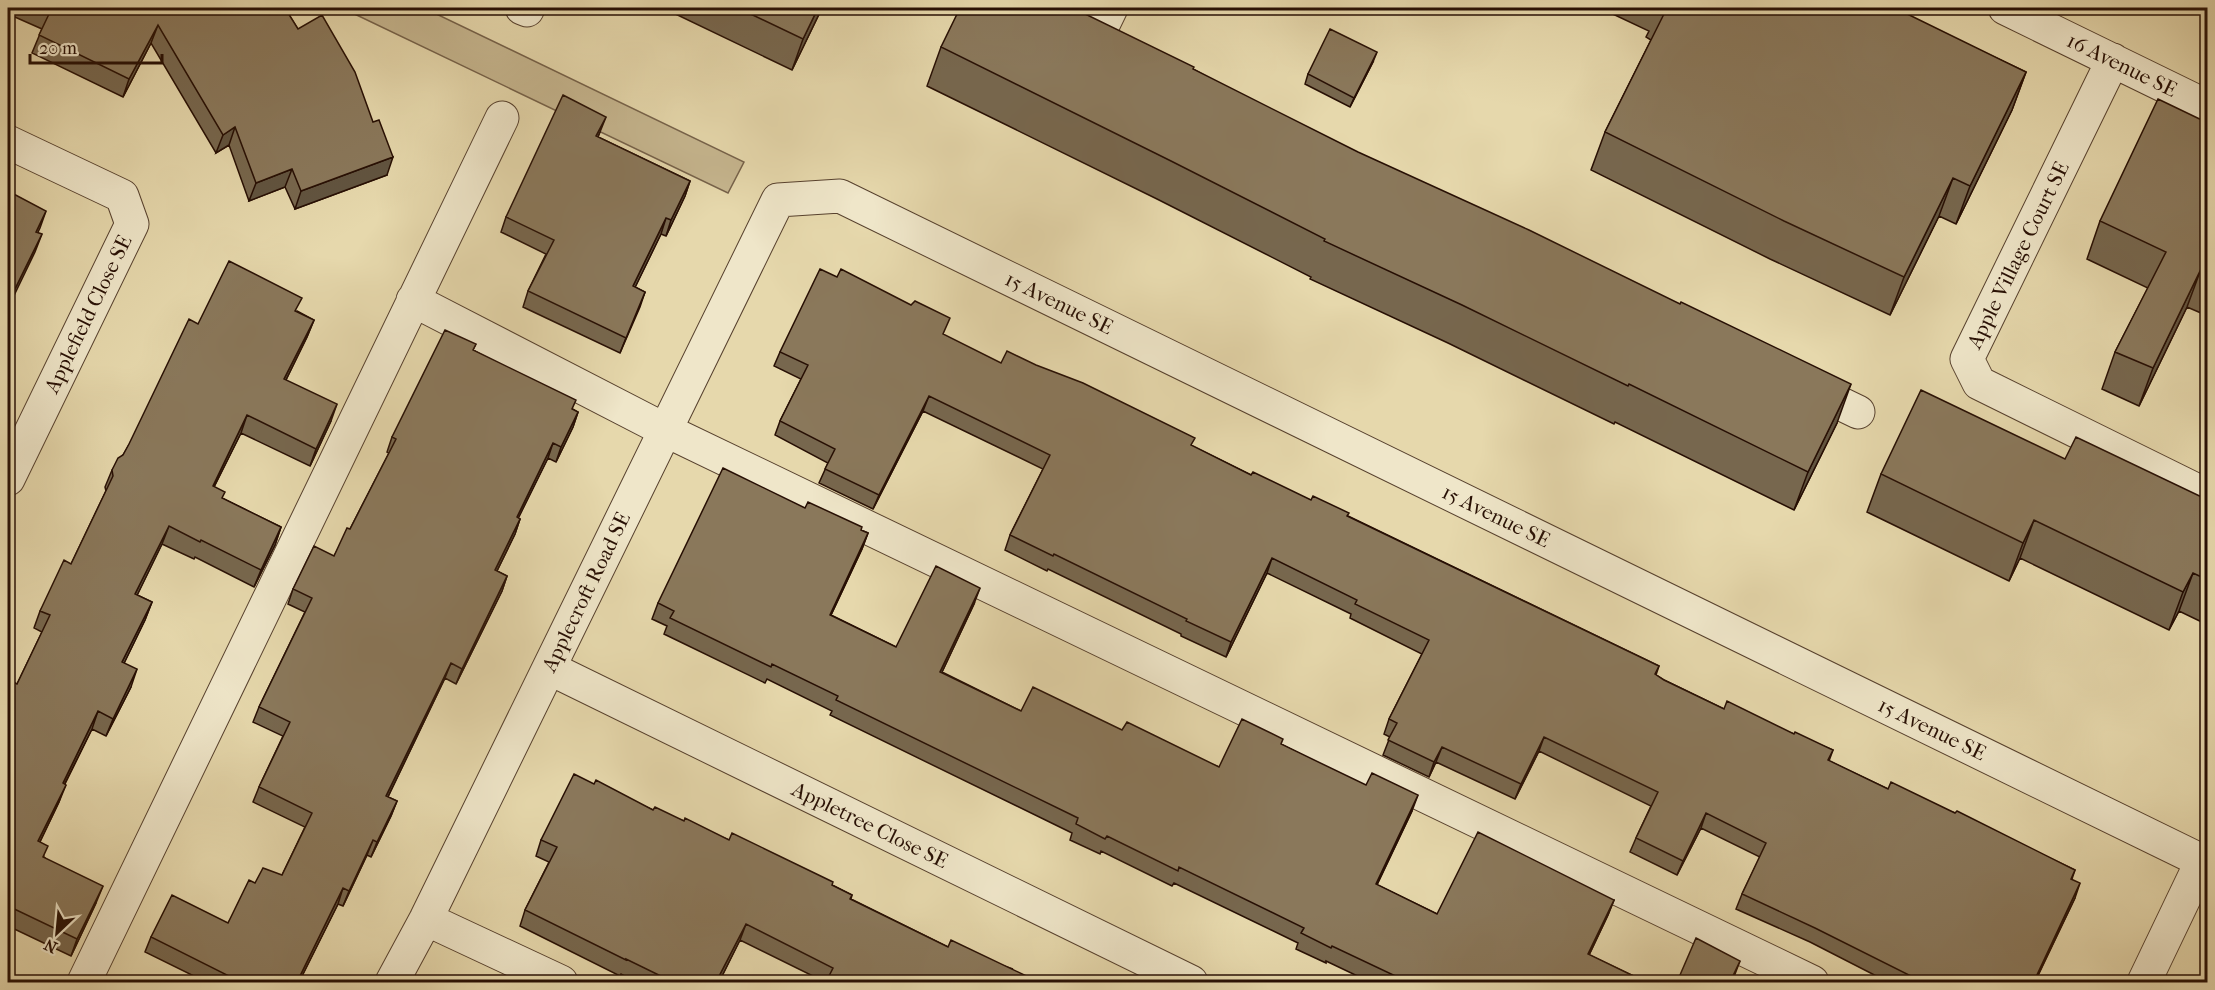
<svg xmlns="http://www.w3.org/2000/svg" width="2215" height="990" font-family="'IM FELL French Canon',serif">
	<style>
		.green { fill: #c6b68f; stroke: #76624a; stroke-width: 1.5 }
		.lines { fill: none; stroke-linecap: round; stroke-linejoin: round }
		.minor-casing { stroke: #57412e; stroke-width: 35 }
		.minor { stroke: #efe6c9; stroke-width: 33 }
		.wall { fill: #77674e; stroke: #270f04; stroke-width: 1.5 }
		.shaded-wall { fill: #615440; stroke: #270f04; stroke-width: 1.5 }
		.building { fill: #8a785b; stroke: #270f04; stroke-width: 1.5 }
		.labels { text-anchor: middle; stroke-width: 4.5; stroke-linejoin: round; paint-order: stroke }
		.street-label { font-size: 21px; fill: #270f04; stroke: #efe6c9 }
	</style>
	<rect width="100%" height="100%" fill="#e6d8ac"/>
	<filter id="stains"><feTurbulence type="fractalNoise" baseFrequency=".00333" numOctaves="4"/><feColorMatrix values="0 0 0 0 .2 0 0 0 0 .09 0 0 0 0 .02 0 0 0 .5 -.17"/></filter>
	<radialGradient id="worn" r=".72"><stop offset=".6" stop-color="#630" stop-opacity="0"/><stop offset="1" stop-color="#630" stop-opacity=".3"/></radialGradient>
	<!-- green -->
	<path class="green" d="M342,8H424L744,162L728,193Z"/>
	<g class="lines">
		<defs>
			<path id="minor" d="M522,8L527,10L528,8
				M1111,8L1095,41L1116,51
				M2005,8L2208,107
				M2113,60L1967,359L1979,383L2208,496
				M8,142L122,196L132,224L8,479
				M413,300L665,430L1812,982
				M1802,385L1858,412
				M549,668L1191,982
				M426,919L561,982
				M84,982L502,118
				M392,982L426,919L778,200L840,196L2208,864
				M2144,982L2202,861"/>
		</defs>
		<!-- minor casing -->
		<use href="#minor" class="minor-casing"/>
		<!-- minor -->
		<use href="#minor" class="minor"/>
	</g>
	<!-- wall -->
	<path class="wall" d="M8,8H285L387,175L295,209L285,187L249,201L229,145L216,153L151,43L123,97L32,53L42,29L8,14Z
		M663,8H822L792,70Z
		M1290,8H1302L1300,12Z
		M1600,8H1890L2026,72L2012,110L1956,224L1939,216L1890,315L1770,259L1591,170L1605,132L1651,40L1646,37L1649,31Z
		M941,47L1193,69L1837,423L1794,510L1615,422L1614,424L1448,343L1310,279L1311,277L1157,199L927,86Z
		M1373,62L1350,107L1305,84L1308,74Z
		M2208,123V316L2187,307L2139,406L2102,389L2115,352L2148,288L2087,259L2100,221Z
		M600,132L598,137L690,181L685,196L666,236L661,234L635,287L645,292L620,353L523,307L528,291L546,254L501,232L506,217Z
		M297,311L314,320L307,337L286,380L331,421L310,466L241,433L214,487L222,498L281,527L275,545L254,587L195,557L194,559L162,544L137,595L152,602L145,620L124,663L131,687L106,736L92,729L65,784L59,802L40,842L44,857L96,903L71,956L8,926V680L17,684L42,632L34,628L40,611L71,564L106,491L105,487L112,470L123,455L198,324Z
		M476,344L473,350L578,412L573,427L556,462L548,458L518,518L520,519L515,534L497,571L507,576L502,591L456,684L445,678L388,797L397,801L391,816L371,857L367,855L343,906L338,904L299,982H206L145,952L151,937L228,923L255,883L282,875L305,827L253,802L259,787L283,736L253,722L259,707L305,612L288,604L293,589L334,556L350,529L389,453L387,452L392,437Z
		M780,352L1001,363L1192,446L1251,475L1348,516L1659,666L1656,675L1664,680L1724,709L1794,734L1833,750L1829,761L1888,789L1955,813L2075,870L2072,879L2075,898L2036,979L2043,982H1888L1810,942L1736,909L1742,894L1760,857L1701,828L1677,875L1630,852L1636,838L1651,806L1539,751L1515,799L1436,762L1429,777L1383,755L1390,737L1384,734L1389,719L1422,654L1350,618L1351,614L1267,573L1226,657L1181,636V634L1048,569L1047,571L1005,550L1010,535L1043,469L923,411L873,509L819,483L828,463L775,435L780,421L801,379L774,366Z
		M2065,459L2208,500V625L2179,611L2169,630L2020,558L2009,581L1867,512L1881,474Z
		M805,508L868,533L862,549L831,615L896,647L974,604L942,672L1021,711L1122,730L1219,767L1281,744L1412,811L1377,885L1437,914L1614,900L1608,915L1589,955L1646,982H1370L1326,961V963L1296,949L1298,943L1174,883L1172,886L1101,851L1100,854L1070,840L1072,833L830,715L832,711L767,679L765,683L664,634L667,626L652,619L658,603Z
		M594,784L653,810L684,821L729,840L832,885L852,895L851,899L948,947L1013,969L825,982L740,940L719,982H636L621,974L620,976L520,926L525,910L549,862L536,856L541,840Z"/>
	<!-- shaded-wall -->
	<path class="shaded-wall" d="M818,8H822L792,70L803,39Z
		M158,25L151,43L123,97L129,79Z
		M1377,52L1373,62L1350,107L1354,98Z
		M2026,72L2012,110L1956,224L1970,186Z
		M606,117L600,132L591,152L596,136Z
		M235,127L229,145L216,153L223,135Z
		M393,157L387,175L295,209L301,191Z
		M292,169L285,187L249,201L256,183Z
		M1953,178L1939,216L1890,315L1904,277Z
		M690,181L685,196L666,236L671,220Z
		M46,211L40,228L30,249L36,232Z
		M666,218L661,234L628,302L633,286Z
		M42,234L35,252L8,308V303Z
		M2201,269L2187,307L2139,406L2153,368Z
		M645,292L640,307L620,353L626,338Z
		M314,320L307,337L278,396L284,379Z
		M1851,384L1837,423L1794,510L1808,472Z
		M929,396L923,411L873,509L879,495Z
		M337,404L331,421L310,466L316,449Z
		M578,412L573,427L556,462L561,447Z
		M247,415L241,433L206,503L213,486Z
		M553,443L548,458L511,533L517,517Z
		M520,519L515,534L490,585L495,570Z
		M2034,520L2020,558L2009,581L2023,543Z
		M169,526L162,544L129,612L135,594Z
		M281,527L275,545L254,587L261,570Z
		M868,533L862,549L824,630L830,615Z
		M1272,558L1267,573L1226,657L1231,642Z
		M2193,573L2179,611L2169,630L2183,592Z
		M507,576L502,591L456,684L462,669Z
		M980,588L974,604L935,687L940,672Z
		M152,602L145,620L116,680L122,662Z
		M451,663L445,678L381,811L386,796Z
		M137,669L131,687L106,736L113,719Z
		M98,711L92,729L56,801L63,783Z
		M1544,737L1539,751L1515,799L1521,784Z
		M1442,747L1436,762L1429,777L1434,762Z
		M66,785L59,802L32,858L38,841Z
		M1418,795L1412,811L1370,899L1376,884Z
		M397,801L391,816L371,857L377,842Z
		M1706,813L1701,828L1677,875L1683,861Z
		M373,840L367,855L343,906L349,891Z
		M2080,883L2075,898L2035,982H2034Z
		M103,886L96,903L71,956L77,939Z
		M343,888L338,904L299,982H297Z
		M1614,900L1608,915L1582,970L1588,954Z
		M746,924L740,940L719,982H716Z
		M1740,961L1732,982H1730Z"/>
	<!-- building -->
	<path class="building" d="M40,8H285L298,29L322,15L355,72L373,122L379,120L393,157L301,191L292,169L256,183L235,127L223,135L158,25L129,79L39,35L50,12Z
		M738,8H818L803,39Z
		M960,8H1073L1194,67L1193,69L1358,152L1529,230L1680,304L1681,302L1851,384L1808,472L1629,384L1628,386L1462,305L1324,241L1325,239L1171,161L941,47Z
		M1667,8H1890L1894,9L1895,8L2026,72L1970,186L1953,178L1904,277L1784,221L1605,132Z
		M1330,29L1377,52L1354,98L1308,74Z
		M563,95L606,117L596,136L690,181L671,220L666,218L633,286L645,292L626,338L528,291L554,240L506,217Z
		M2158,99L2208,123V272L2201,269L2153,368L2115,352L2166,252L2100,221Z
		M8,191L46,211L36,232L42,234L8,303Z
		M229,261L302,298L295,311L314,320L284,379L337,404L316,449L247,415L213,486L225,492L222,498L281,527L261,570L201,540L200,542L169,526L135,594L152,602L122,662L137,669L113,719L98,711L63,783L66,785L38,841L48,846L43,857L103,886L77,939L8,906V680L17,684L50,615L40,611L64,560L71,564L113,476L112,470L118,458L123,455L129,444L189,319L198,324Z
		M820,269L837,277L841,269L911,305L915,301L950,318L943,334L1001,363L1007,351L1036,365L1083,383L1195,438L1191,445L1251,475L1253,472L1311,500L1313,496L1349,513L1347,516L1659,666L1655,674L1664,680L1724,709L1727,701L1794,734L1795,732L1833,750L1828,760L1888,789L1891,782L1955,813L1957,811L2075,870L2071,879L2080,883L2035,979L2043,982H1915L1917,979L1815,928L1742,894L1766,843L1706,813L1683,861L1636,838L1658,792L1544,737L1521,784L1442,747L1434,762L1388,740L1397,723L1389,719L1429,640L1355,604L1357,600L1272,558L1231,642L1186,621L1187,619L1054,554L1053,556L1010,535L1050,455L929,396L879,495L825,469L835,449L780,421L808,365L780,352Z
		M445,330L476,344L473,350L576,400L572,409L578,412L561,447L553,443L517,517L520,519L495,570L507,576L462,669L451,663L386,796L397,801L377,842L373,840L349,891L343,888L297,982H231L233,978L151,937L172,895L228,923L249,880L255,883L263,868L282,875L312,813L259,787L290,722L259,707L312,598L293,589L314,546L334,556L347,528L350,529L396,439L392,437Z
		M1921,390L2065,459L2076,437L2208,500V580L2193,573L2183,592L2034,520L2023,543L1881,474Z
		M723,468L805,508L808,502L862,527L861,530L868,533L830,615L896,647L936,566L980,588L940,672L1021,711L1033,687L1122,730L1127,722L1219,767L1242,719L1283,739L1281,744L1366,785L1372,773L1418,795L1376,884L1437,914L1478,832L1614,900L1588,954L1646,982H1408L1332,946L1331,948L1301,933L1304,928L1179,867L1178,871L1107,836L1105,839L1076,824L1078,818L836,700L838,696L772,664L771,667L670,618L674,611L658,603Z
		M574,774L594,784L596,780L653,810L655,807L684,821L685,818L729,840L732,833L833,882L832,885L852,895L850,899L948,947L951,940L1039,982H826L833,968L746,924L716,982H673L626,959V960L525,910L557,847L541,840Z
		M1696,938L1740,961L1730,982H1677Z"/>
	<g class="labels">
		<!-- street labels -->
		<g class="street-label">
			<text transform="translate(2122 65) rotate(26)" y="7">16 Avenue SE</text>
			<text transform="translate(2018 255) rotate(-64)" y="7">Apple Village Court SE</text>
			<text transform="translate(1059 303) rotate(26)" y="7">15 Avenue SE</text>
			<text transform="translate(88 314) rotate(-64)" y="7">Applefield Close SE</text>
			<text transform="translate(1496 516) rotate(26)" y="7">15 Avenue SE</text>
			<text transform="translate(586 592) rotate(-64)" y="7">Applecroft Road SE</text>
			<text transform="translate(1932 729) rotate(26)" y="7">15 Avenue SE</text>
			<text transform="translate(870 825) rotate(26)" y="7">Appletree Close SE</text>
		</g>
	</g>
	<!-- margin -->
	<rect width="2215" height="990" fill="none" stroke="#e6d8ac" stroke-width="30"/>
	<rect x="9" y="9" width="2197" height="972" fill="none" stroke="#270f04" stroke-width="3"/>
	<rect x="15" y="15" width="2185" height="960" fill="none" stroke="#270f04" stroke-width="1.5"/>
	<!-- north arrow -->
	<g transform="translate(57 933) rotate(206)" stroke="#efe6c9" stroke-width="4.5" paint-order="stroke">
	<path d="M0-4.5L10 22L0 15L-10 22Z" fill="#270f04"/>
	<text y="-9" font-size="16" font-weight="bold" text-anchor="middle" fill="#270f04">N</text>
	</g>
	<!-- scale -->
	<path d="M30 54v9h132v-9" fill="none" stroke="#270f04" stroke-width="3"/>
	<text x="39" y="54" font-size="18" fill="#270f04" stroke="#efe6c9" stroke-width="4.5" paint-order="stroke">20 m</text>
	<rect width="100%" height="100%" filter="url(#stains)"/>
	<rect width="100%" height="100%" fill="url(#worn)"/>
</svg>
